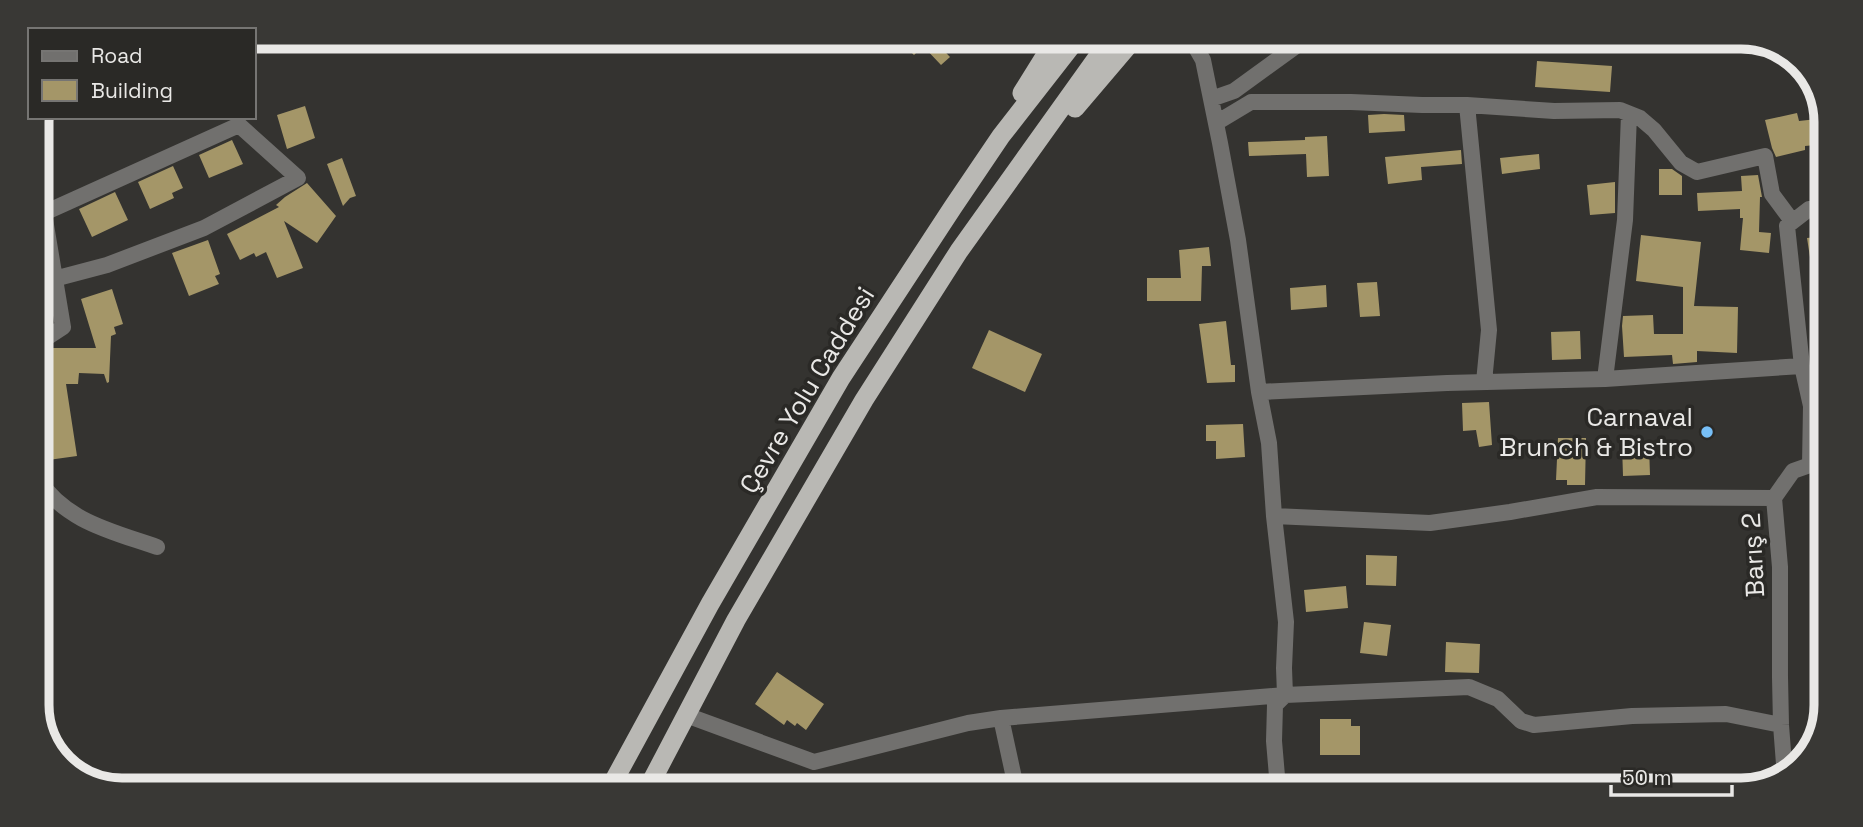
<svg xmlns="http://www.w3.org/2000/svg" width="1863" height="827" font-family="'Space Grotesk',sans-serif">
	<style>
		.building { fill: #a49668 }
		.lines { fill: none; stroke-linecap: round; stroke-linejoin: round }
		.minor { stroke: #71706e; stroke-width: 16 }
		.trunk { stroke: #b9b8b4; stroke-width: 19 }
		.poi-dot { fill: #77bff7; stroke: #2a2926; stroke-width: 2.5 }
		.labels { text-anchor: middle; stroke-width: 7; stroke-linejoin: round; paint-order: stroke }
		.street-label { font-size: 26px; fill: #e9e8e6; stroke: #2a2926 }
		.poi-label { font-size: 26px; fill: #e9e8e6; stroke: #2a2926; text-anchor: end }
		.rim { fill: none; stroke: #e9e8e6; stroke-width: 9 }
	</style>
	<rect width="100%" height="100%" fill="#343330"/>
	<!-- building -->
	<path class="building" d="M899,40H934L950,57L941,65L923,46L914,55Z
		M1537,61L1612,66L1610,92L1535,87Z
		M305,106L315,138L287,149L277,115Z
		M1797,113L1799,121L1826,118V144L1805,146V150L1776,157L1772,148L1765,120Z
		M1384,114L1404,115L1405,131L1369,133L1368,115Z
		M1327,136L1329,176L1307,177L1306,154L1249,156L1248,142L1305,140V137Z
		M232,140L243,164L209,178L199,155Z
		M1461,150L1462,164L1421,167L1422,180L1388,184L1385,157Z
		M1539,154L1540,169L1502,174L1500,158Z
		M342,158L356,196L350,198L343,206L327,164Z
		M173,166L183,188L172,193L174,198L150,209L138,182Z
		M1659,169H1672L1682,176V195H1659Z
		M1758,175L1762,197H1760L1759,232L1771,233L1769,253L1740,250L1743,218H1740V209L1698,211L1697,193L1742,191L1741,176Z
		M1615,182V213L1590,215L1587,185Z
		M307,183L336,216L317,243L284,221L303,268L277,278L266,252L256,257L254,253L240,260L227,234L279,207L276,205L285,197Z
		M115,192L128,220L92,237L79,209Z
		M1641,235L1701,242L1694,306L1738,307L1737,353L1697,351V362L1673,364L1672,355L1624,357L1622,326L1623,316L1653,315L1654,334H1683V287L1636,281Z
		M1825,236L1824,302H1817L1807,238Z
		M208,240L220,274L215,276L219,284L189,296L172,253Z
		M1209,247L1211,266H1202L1201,301H1147V278H1181L1179,250Z
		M1377,282L1380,316L1360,317L1357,283Z
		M1326,285L1327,307L1291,310L1290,288Z
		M112,289L123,324L114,327L116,334L111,336L109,382L107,383L104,374L79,373L78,384H66L77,456L41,461L37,433V404L50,402L51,348H96L81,299Z
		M1226,321L1231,365H1235V382L1207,383L1199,324Z
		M989,330L1042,354L1025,392L972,368Z
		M1580,331L1581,359L1552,360L1551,332Z
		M1489,402L1492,445L1479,447L1476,430L1463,431L1462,403Z
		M1243,424L1245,457L1216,459V441H1206V425Z
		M1558,438H1586L1585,485H1567V480H1556Z
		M1622,445H1649L1650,475L1623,476Z
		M1366,555L1397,556L1396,586L1366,585Z
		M1346,586L1348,608L1306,612L1304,590Z
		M1364,622L1391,625L1387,656L1360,653Z
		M1446,642L1480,644L1479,673L1445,672Z
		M777,672L824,704L806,730L797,723L795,726L787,720L784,725L755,704Z
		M1320,719H1351V726H1360V755H1320Z"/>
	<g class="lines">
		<!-- minor -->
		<path class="minor" d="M1192,41L1203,60L1220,143L1238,240L1259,392L1269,443L1274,516L1286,622L1284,668L1285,695L1275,705L1274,741L1278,788
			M1211,99L1234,91L1303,41
			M1467,105L1489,330L1484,382
			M1216,123L1251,102H1351L1422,105H1467L1554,111L1620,110L1640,118L1654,130L1681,163L1697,172L1765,156L1772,194L1792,221
			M37,146L44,213L63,327L37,344
			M44,213L239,125L298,178L204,228L107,265L54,279
			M1605,379L1625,220L1629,114
			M1259,392L1447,383L1605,379L1802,366
			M37,478C66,522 111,531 157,547
			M1274,516L1430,523L1510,512L1597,497L1774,498
			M686,715L814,762L968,723L1001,718L1285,695L1469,687L1498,699L1521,721L1534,725L1632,716L1726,714L1781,725
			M1001,718L1016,787
			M1785,777L1781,725L1780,677V567L1774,498L1793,471L1810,465L1811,406L1802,366L1787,226L1809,209L1825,208"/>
		<!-- trunk -->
		<path class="trunk" d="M1022,93L1055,40
			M1075,108L1132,41
			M611,786L710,604L841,378L953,207L1001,136L1076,40
			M649,786L736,620L864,400L959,251L1109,41"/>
	</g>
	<!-- markers -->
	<circle class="poi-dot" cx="1707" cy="432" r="7"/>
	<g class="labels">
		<!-- street labels -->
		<g class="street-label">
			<text transform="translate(807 390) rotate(-59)" y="9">Çevre Yolu Caddesi</text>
			<text transform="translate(1753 555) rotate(-93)" y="9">Barış 2</text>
		</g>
		<!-- poi labels -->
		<g class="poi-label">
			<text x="1693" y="426">Carnaval<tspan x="1693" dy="30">Brunch &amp; Bistro</tspan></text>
		</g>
	</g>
	<!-- crop -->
	<path d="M0 0H1863V827H0ZM122 49H1741A73 73 0 0 1 1814 122V705A73 73 0 0 1 1741 778H122A73 73 0 0 1 49 705V122A73 73 0 0 1 122 49Z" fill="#393835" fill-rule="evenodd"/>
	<path class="rim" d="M122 49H1741A73 73 0 0 1 1814 122V705A73 73 0 0 1 1741 778H122A73 73 0 0 1 49 705V122A73 73 0 0 1 122 49Z"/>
	<!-- legend -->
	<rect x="28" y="28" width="228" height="91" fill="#2a2926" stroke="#767573" stroke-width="2"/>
	<rect x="42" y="51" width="35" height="10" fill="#71706e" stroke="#767573" stroke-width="2"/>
	<text x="91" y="63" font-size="21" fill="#e9e8e6">Road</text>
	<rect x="42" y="80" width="35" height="21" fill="#a49668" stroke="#767573" stroke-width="2"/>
	<text x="91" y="98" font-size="21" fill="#e9e8e6">Building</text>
	<!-- scale -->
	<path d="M1611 785v10h121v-10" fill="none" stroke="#e9e8e6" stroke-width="3.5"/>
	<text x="1622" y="785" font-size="21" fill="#e9e8e6" stroke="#2a2926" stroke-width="5" paint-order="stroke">50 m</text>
</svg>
